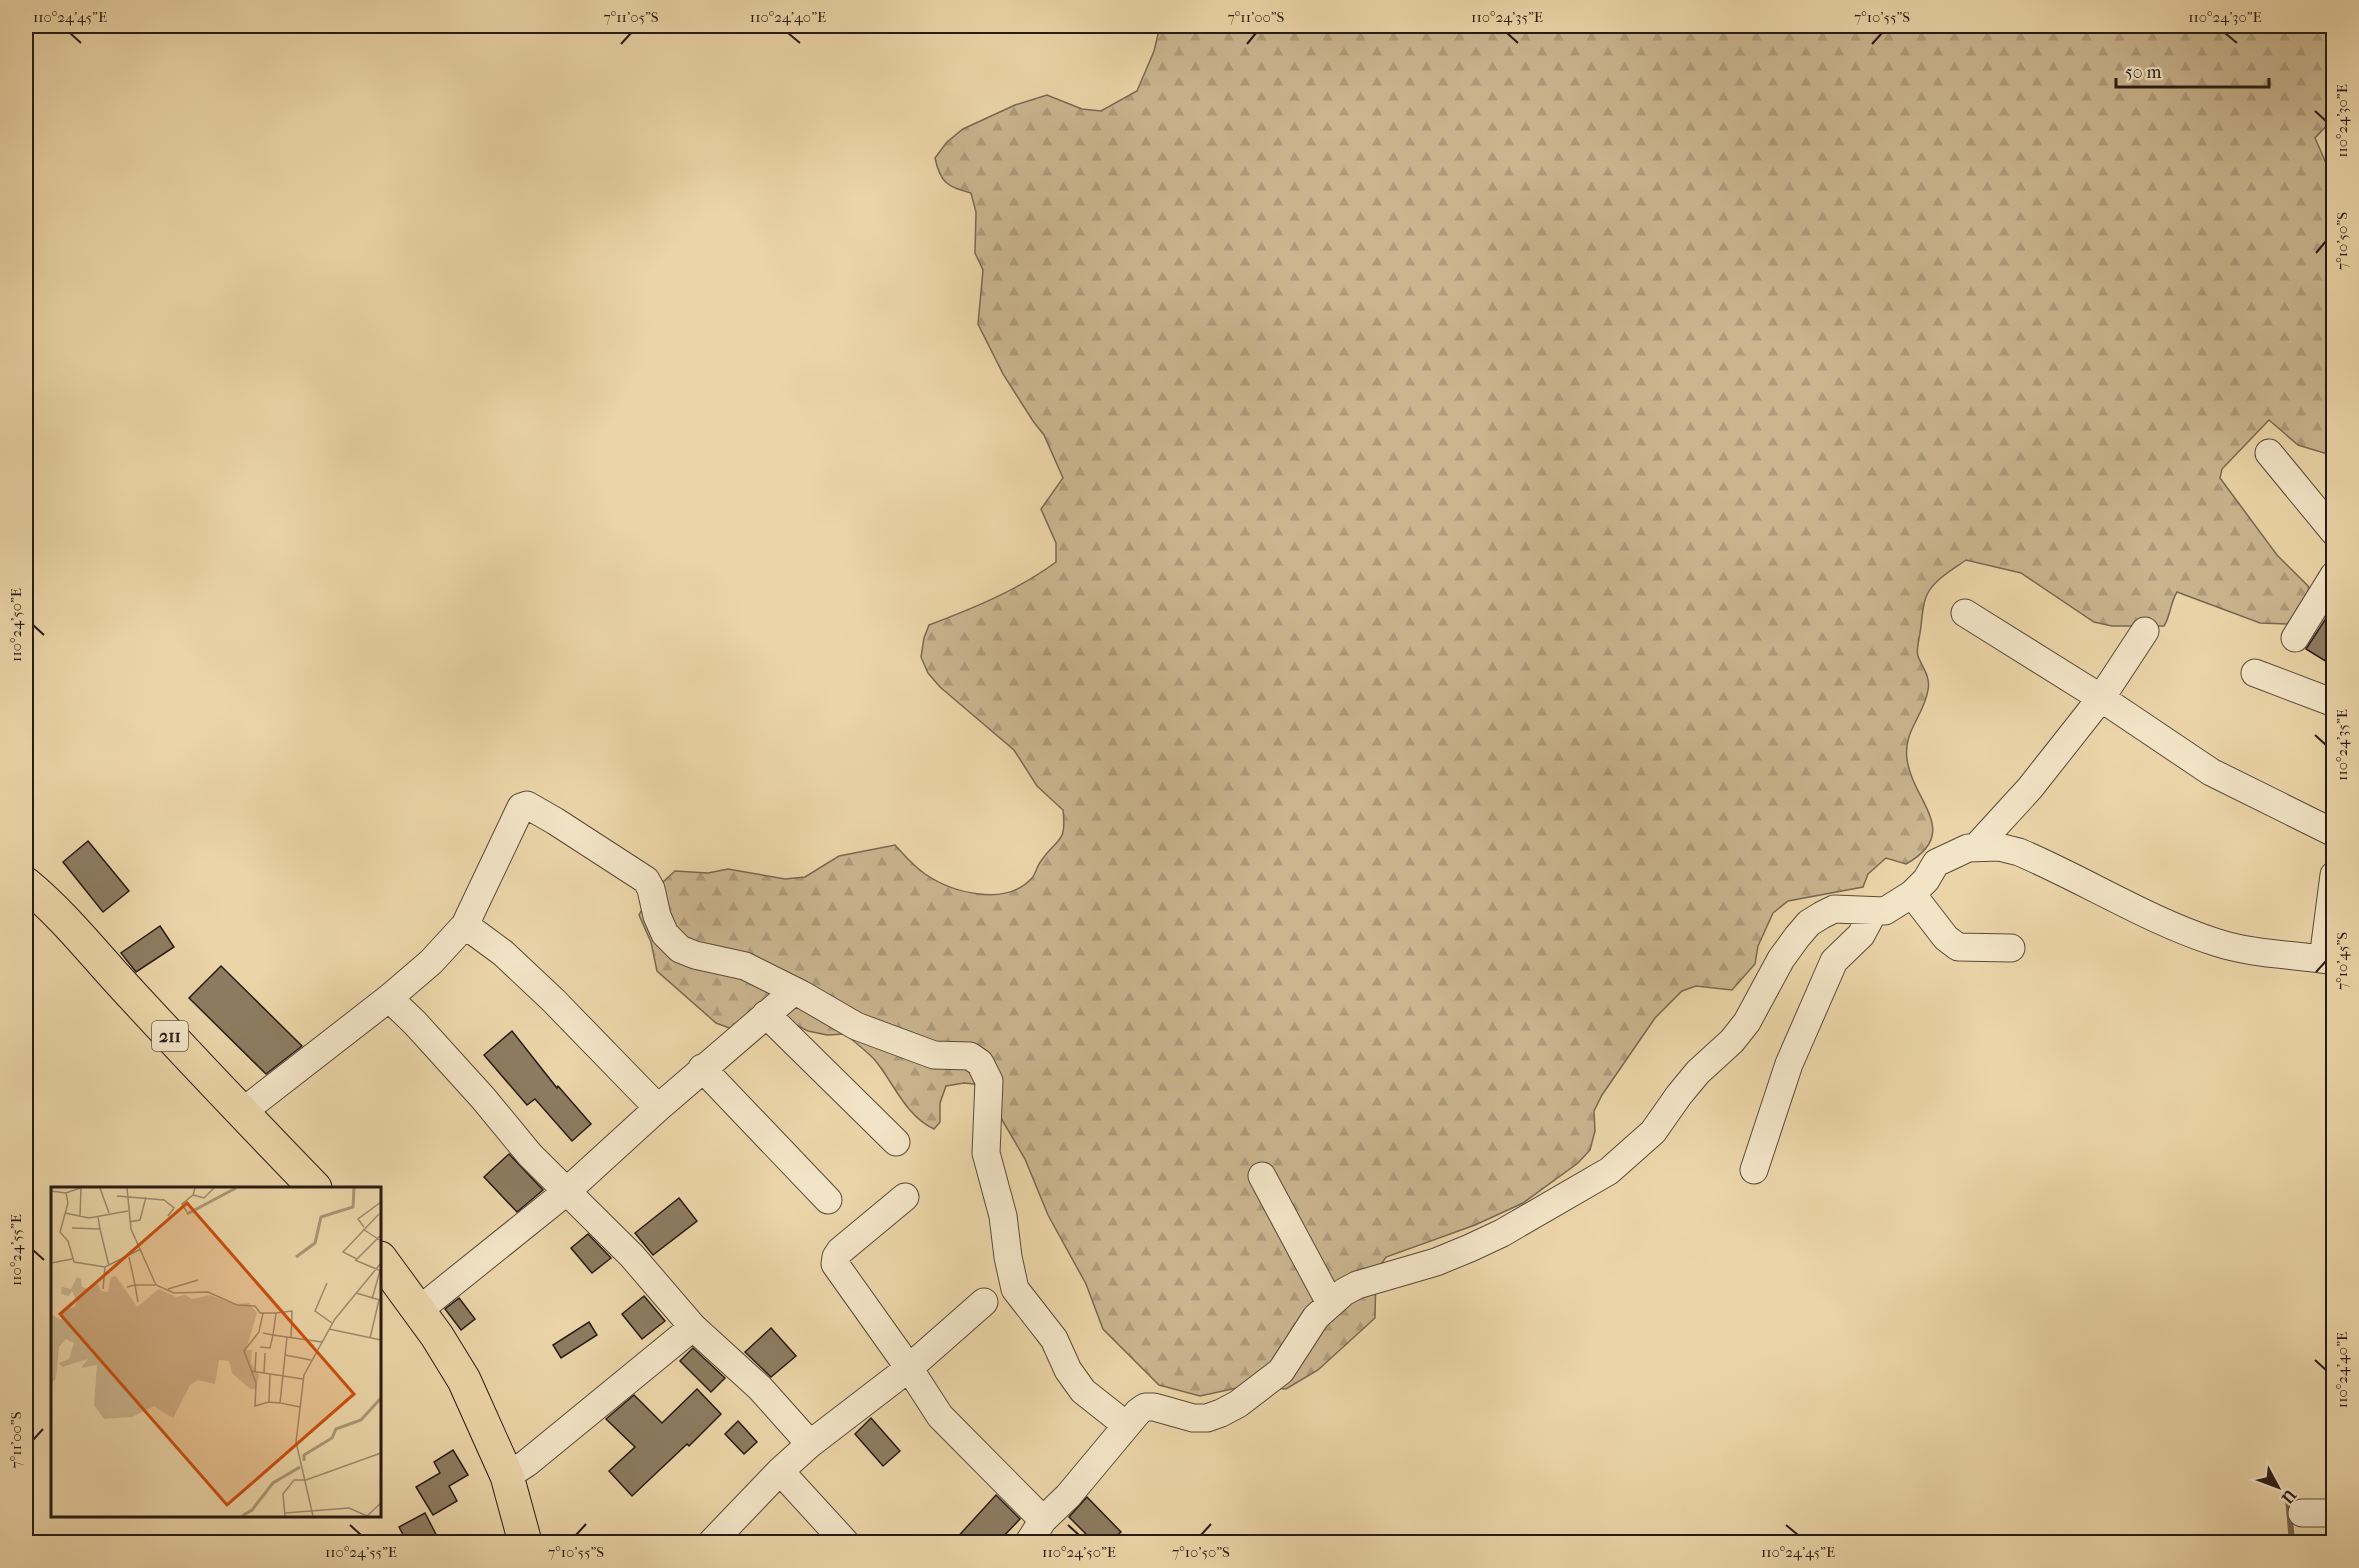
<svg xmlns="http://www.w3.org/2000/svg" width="2359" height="1568" font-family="'IM FELL French Canon',serif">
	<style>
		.forest { fill: url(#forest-firs); stroke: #796852; stroke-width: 1.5 }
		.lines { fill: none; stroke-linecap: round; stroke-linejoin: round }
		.stream { stroke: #75654f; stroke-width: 6 }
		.building { fill: #8d7c61; stroke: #281b14; stroke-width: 1.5 }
		.minor-casing { stroke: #594a39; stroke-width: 29 }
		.major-casing { stroke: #281b14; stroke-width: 35 }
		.minor { stroke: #f2e4c6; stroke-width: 27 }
		.major { stroke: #ebd5a8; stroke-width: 33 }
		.ticks { fill: none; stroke: #281b14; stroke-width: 2 }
		.labels { text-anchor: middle; stroke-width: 4.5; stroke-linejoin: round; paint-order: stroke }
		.shield { fill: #f2e4c6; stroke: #655749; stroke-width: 1.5 }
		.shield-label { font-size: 18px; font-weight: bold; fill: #281b14 }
		.inset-river { fill: none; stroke: #a99676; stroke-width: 3 }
		.inset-road { fill: none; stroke: #9d8b6d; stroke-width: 1.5 }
		.view { fill: #cb500d; fill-opacity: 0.15; stroke: #cb500d; stroke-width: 3 }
		.inset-edge { fill: none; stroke: #281b14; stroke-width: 3 }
		.neatline { fill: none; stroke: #281b14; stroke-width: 2 }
		.ticks-label { font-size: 15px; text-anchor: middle; fill: #281b14 }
	</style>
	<defs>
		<pattern id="forest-firs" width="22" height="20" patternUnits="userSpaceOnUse" patternTransform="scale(1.5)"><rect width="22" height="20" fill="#cab58f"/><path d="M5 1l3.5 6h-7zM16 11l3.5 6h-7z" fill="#ae9b7a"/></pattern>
	</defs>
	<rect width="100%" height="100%" fill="#ebd5a8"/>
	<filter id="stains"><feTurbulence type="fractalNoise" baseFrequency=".00333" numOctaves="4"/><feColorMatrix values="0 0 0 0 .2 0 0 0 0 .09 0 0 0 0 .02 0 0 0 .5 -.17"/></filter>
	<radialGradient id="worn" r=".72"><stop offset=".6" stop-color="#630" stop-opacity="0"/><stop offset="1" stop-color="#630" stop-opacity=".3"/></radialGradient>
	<!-- forest -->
	<path class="forest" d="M1160,26H2333V119L2315,138L2333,179V449L2324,453L2298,445L2269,420L2222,469L2220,478L2277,555L2308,586L2310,594L2306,602L2287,624L2260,623L2177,592C2170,603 2171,615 2164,626H2112L2094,622L2021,573L1966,560C1953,569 1932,581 1926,597C1922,607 1922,622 1920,633C1919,640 1916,650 1918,656C1922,667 1931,677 1928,690C1924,716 1903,731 1907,759C1912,801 1963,832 1906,864L1886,858L1868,874L1863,887L1788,901L1773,913L1758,946L1755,964L1732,990L1696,986L1682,991L1655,1018L1602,1095L1594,1111L1595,1131L1590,1150L1578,1163L1523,1203L1475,1225L1386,1257L1376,1272L1375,1318L1318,1370L1286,1389L1246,1386L1200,1396L1159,1385L1103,1329L1086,1284L1048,1215L1025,1159L1001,1118L992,1116L974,1084L964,1083L946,1086L940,1103V1122L934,1129C905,1116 893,1081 874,1059C865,1050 855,1042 845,1034L827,1035L808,1031L790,1022L740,1032L716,1023L657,971L651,942L639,915L651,893L675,871L708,873L728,869L785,879L805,877L839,856L895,845C904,855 913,866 925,874C953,893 1006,907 1032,878C1036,873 1037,866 1041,861C1057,837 1067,845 1063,810L1037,786L1014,750L940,687L928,673L921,657L924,638L929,625C974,608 1018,590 1056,562V543L1041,509L1063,478L1044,435L1033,421L1003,374L978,324L983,270L975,253L976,212L971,193C947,187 940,182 935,158L947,142L963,129L1015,105L1047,95L1082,109L1101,111L1137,91L1154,51Z"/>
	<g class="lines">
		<!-- stream -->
		<path class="stream" d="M2288,1498L2292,1542"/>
	</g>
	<!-- building -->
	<path class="building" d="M2334,606V651L2327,662L2306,649Z
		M88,841L129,891L103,912L63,862Z
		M160,926L174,947L136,972L121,953Z
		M221,966L302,1046L266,1074L189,998Z
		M512,1031L557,1088L558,1086L591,1124L572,1141L535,1099L527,1105L484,1055Z
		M509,1154L543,1190L517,1212L484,1177Z
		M679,1198L697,1221L653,1255L635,1233Z
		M588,1234L611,1258L592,1273L571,1248Z
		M644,1296L665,1321L642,1339L622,1314Z
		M459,1298L475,1319L461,1330L445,1309Z
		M589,1322L597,1335L561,1358L553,1345Z
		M771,1328L796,1356L771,1377L745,1352Z
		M693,1348L725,1378L711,1392L680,1361Z
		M697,1389L721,1414L689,1446L687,1444L632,1496L609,1471L635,1447L606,1419L634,1395L662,1423Z
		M871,1418L900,1451L883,1466L855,1434Z
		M738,1421L757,1442L744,1454L725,1434Z
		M453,1450L468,1475L449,1486L457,1501L433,1515L416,1487L440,1473L434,1462Z
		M996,1495L1020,1519L998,1542H953Z
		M1087,1497L1121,1532L1110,1542H1094L1069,1517Z
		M425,1513L440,1542H407L399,1527Z"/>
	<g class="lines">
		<defs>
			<path id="minor" d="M2269,453L2334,532
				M1965,613L2101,698L2145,631
				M2295,638L2334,575
				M2255,673L2334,703
				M1977,846L2030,788L2101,698L2211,772L2334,833
				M1912,894L1946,938L1958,947L2011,948
				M465,925L521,807L527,805L555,821L646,880L651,889L657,916L665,934L680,949L695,955L745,966L801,994L856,1026L934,1055L970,1056L980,1063L989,1081L986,1153L1003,1216L1008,1257L1015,1289L1054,1339L1068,1370L1083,1391L1126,1425
				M2323,959L2334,875
				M389,998L431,962L465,925L503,953L553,1000L658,1108
				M766,1014L896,1142
				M702,1068L828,1200
				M241,1113L389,998L415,1023L483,1098L530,1155L632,1256L693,1327L760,1388L810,1444
				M1754,1170L1789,1064L1834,961L1861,935L1874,911
				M1262,1176L1330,1303
				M905,1197L840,1251L836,1257L835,1264L909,1368L984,1302
				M419,1310L566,1192L658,1108L794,991
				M780,1471L845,1542
				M507,1476L527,1463L693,1327
				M2302,1513H2334
				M712,1542L780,1471L810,1444L909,1368L940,1416L1043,1520L1068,1496L1138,1412L1145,1407H1154L1193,1418H1207L1221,1413L1238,1404L1281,1371L1316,1317L1344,1292L1357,1285L1436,1262L1470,1248L1502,1233L1609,1171L1653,1132L1679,1095L1698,1072L1732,1041L1747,1022L1781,959L1797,937L1809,923L1822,915L1834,909L1885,911L1912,894L1926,880L1936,863L1968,848L1999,847L2019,852C2085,880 2147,920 2215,942C2254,955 2294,954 2334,961
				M1029,1542L1043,1520"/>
			<path id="major" d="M26,884C66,917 97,958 133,996C193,1061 254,1125 315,1188
				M380,1258L437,1336L464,1380L507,1476L525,1542"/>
		</defs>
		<!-- minor casing -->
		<use href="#minor" class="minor-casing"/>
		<!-- major casing -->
		<use href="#major" class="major-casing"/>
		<!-- minor -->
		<use href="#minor" class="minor"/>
		<!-- major -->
		<use href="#major" class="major"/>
	</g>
	<!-- ticks -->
	<path class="ticks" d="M70,33L81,43M788,33L800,43M1507,33L1518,43M2225,33L2237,43M621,44L631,33M1247,44L1256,33M1872,44L1882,33M2315,111L2326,121M2316,253L2326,241M33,625L44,635M2315,735L2326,745M2316,972L2326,961M33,1250L44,1260M2315,1360L2326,1370M33,1440L43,1429M350,1525L361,1535M1068,1525L1079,1535M1786,1525L1798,1535M576,1535L586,1524M1201,1535L1211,1524"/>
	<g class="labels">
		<!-- shield labels -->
		<rect class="shield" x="152" y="1021" width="36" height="30" rx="4.5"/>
		<g class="shield-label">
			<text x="170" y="1042">211</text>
		</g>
	</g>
	<!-- overview -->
	<g transform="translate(51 1187)">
		<rect width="330" height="330" fill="#ebd5a8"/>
		<path d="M65,89L86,120L108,102L125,110L134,108L141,112L159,108L182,117L198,116L206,126L195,163H201L200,176L208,188L205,202H199L181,186L178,174L168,173L164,197L147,193L139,198L122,231L103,219L81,230L53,232L43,218L46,178L30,181L37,172L11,180L8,176L18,172L23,156L15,152L8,160L5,192L0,196V127L10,133L12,122L24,120L26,114L21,104L18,109L10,107L11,100L20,102L26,90L30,92L31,100L40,103L41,98L47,97L50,104L57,105L60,90Z" fill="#cab58f"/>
		<path class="inset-river" d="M136,27L185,1M245,70L264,56L270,30L302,20L303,1M253,274V268L281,251L285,242L310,233L330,211M191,329L201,323L222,296L249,280"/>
		<path class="inset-road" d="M49,1L58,26M76,1L80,42L105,98L123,106L157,105L186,118L204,119L209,126H225L222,148L271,155M144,1L142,8L153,11L163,1M0,4L15,6L29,1M15,6L17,16L9,45L17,54L23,75L54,80L90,62M66,9L113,13L123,21L117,29M136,25L131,17L142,8M14,26L38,31L77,24M328,27L292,65L306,72L330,48M29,29L30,1M78,35L89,33L95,10M313,40L307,32L330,15M21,41L49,42L47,30M49,42L58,79M312,42L330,54M78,70L84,98H104M304,73L330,84M0,76L21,72M276,96L264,124L281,136M76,100L84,98L87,115M52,102L54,80M117,102L147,93M305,106L329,113M321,112L329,84M212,126L208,145L193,164L205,196L204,219L218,215M225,126L241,124L240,151M278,142L330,153M236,150L229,216L249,220M319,151L328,113M209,160L219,161L222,148L212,146M234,168L260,173M200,184L252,192M204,184L205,165M213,186L214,166M219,187L218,215L229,216M234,326L298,321L316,329M234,329L232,307L243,293H255L330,266M262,329L245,255L253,188L284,132L330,76M316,329L330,316"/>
		<path class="view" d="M136,16L303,207L176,318L9,127Z"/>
		<rect width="330" height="330" class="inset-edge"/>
	</g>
	<!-- margin -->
	<rect width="2359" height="1568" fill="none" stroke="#ebd5a8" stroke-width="66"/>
	<!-- north arrow -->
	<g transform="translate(2278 1487) rotate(131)" stroke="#f2e4c6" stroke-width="4.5" paint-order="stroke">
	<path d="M0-4.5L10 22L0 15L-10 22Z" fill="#281b14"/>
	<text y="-9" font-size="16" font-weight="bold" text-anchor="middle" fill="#281b14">U</text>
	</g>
	<!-- scale -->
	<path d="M2116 78v9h153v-9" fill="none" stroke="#281b14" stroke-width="3"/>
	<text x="2125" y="78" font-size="18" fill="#281b14" stroke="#f2e4c6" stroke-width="4.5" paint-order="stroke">50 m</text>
	<rect x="33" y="33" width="2293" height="1502" class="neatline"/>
	<g class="ticks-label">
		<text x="70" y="22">110°24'45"E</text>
		<text x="631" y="22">7°11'05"S</text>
		<text x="788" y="22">110°24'40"E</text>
		<text x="1256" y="22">7°11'00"S</text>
		<text x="1507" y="22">110°24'35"E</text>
		<text x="1882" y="22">7°10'55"S</text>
		<text x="2225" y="22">110°24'30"E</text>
		<text transform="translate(2342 121) rotate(-90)" y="5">110°24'30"E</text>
		<text transform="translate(2342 241) rotate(-90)" y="5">7°10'50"S</text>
		<text transform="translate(16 625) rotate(-90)" y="5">110°24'50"E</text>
		<text transform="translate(2342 745) rotate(-90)" y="5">110°24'35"E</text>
		<text transform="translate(2342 961) rotate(-90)" y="5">7°10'45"S</text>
		<text transform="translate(16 1250) rotate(-90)" y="5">110°24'55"E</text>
		<text transform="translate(2342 1370) rotate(-90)" y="5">110°24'40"E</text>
		<text transform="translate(16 1440) rotate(-90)" y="5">7°11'00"S</text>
		<text x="361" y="1557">110°24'55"E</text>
		<text x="576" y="1557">7°10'55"S</text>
		<text x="1079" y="1557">110°24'50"E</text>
		<text x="1201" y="1557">7°10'50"S</text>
		<text x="1798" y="1557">110°24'45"E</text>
	</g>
	<rect width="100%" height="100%" filter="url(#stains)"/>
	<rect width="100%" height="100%" fill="url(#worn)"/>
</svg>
